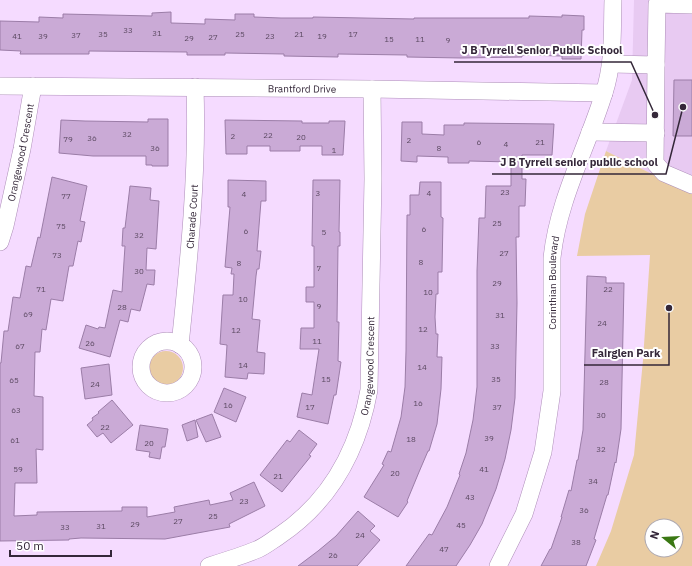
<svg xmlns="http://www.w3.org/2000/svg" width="692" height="566" font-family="'IBM Plex Sans',sans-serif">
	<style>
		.built { fill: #e8caf2 }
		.green { fill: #e9cca3; fill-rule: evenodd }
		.building { fill: #caaad6; stroke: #9b7da7 }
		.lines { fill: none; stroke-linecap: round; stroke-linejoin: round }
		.minor-casing { stroke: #ad8eb8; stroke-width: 18 }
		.minor { stroke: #fff; stroke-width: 17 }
		.labels { text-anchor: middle; stroke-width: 4; stroke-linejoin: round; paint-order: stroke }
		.number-label { font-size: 8px; fill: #5a4860 }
		.street-label { font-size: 10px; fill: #342739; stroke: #fff }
		.leader { fill: none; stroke: #342739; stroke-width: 1.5 }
		.callout-dot { fill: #342739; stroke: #fff; stroke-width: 1.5 }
		.callout-label { font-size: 11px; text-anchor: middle; font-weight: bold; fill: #342739; stroke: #fff; stroke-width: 4; stroke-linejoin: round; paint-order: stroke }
	</style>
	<rect width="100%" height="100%" fill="#f5dbff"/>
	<!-- built -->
	<path class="built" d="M634,0H692V194L606,151L632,80Z"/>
	<!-- green -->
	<path class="green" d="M606,151L692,194V566H596L611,531L634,455L643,360L650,255L577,256L585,214ZM652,526H676V550H652Z
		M149 368a17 17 0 1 1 34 0a17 17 0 1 1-34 0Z"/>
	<!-- building -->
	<path class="building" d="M171,12V23L205,24V19L235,20V14H254V17L281,18H313V17L414,19V18H529V16L562,17V15L584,16V30H582L581,59H562V56L522,55V57L461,58L407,57V55L338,54V57L284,56V54L225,53V55H187V52L89,51V54H20L21,51L0,50V21L39,22V17L63,18V14L152,16V13Z
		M674,80H692V136H673Z
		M148,119H168V166H152V165H146V156H93L59,153L61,120L85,121L148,122Z
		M225,120L302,121V123H329V121H345L343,155H322V146H300V151H270V146H247V154H226Z
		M402,122H422V134L444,135V125H464V123L554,124L552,155H522V179H526L525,206H519V237H516L517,303L515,398L511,430L505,459L496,489L482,524L470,545L456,566H406L429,534L432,535L447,507L460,475L459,474L466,453L473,420L477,387V271L479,218H485L486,186H511V162L469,161V163H448V157L417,156V162L401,161Z
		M52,177L87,186L80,221L85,222L81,242L78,241L73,266H69L63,301L51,299L46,330L42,329L40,352H35L34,396L43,397V450L36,449L37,483H15L14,516L37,515V512L122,511V507H147V517L175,512L174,507L209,500L210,505L233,500L230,493L254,482L265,506L229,524L230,527L165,539L81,538L69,539V540L0,541V363H1L4,331H8L13,297L20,298L26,266L31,267L38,237L40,238Z
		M228,180L266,181V201H261L257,251H261L259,269H257L256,276L252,319L260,320L257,352L265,353L264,374L248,373L247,379L225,377L227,345L220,344L223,295H233L234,274H231L232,268L225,267L230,207H228Z
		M313,180H340L339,232H340V246H338L337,322H339L338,361L341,362L336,395H334L328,424L297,417L302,393L312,395L319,349H300L301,328H314V302H306V287H314V246H312Z
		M420,182H441V217L443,218L442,272H438V294H436L435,317L436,334H438L437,357H442L441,389L437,424L429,451H428L419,472L407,501L408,502L398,517L364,497L384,465L382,464L388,451L391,452L401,417L405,387L406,351L407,215H410V195H419Z
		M130,186L151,188L150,200L159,201L156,249L147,248L146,270H155L154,285L147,284L140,311L131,309L128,322L120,320L110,357L79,348L86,325L98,329L99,327L105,328L113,290L122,292L125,246H122L123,228H125Z
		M587,276L606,277V283H624L621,429L616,463L615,462L608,495H607L594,539L596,540L586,566H541L550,549H551L562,517H561L569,490L571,491L577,460H578L583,430Z
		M109,364L112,395L85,399L81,368Z
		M224,388L246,397L236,422L214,412Z
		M112,400L133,425L111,443L103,433L97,437L87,425L93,420L92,418L99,413L98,412Z
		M212,414L221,437L206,442L196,420Z
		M195,420L198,437L187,441L182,425Z
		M140,425L168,429L165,447H162L160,459L149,457L150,452L136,450Z
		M299,430L317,444L309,455L311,456L282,492L260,475L287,440L290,442Z
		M358,511L375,526L370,531L380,540L357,566H298L318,551L336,536Z"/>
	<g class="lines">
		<defs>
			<g id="minor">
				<path d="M611,64L656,65L657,4L692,5"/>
				<path d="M656,65L655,163L664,173L692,185"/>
				<path id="s1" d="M0,86L372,89L604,93"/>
				<path d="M590,132L656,133"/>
				<path id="s2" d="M0,242L5,226L22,149L33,86"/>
				<circle cx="167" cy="367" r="26"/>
				<path id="s3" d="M180,345C189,259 198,173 195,87"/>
				<path id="s4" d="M209,566C225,561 241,556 256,550C264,547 271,541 279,536C331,501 358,451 369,390L373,179L372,89"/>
				<path id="s5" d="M498,566L524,514L543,452L552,391V258C558,200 587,148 604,93C614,63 612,31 613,0"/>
			</g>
		</defs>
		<!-- minor casing -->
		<use href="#minor" class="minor-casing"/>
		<!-- minor -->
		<use href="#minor" class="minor"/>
	</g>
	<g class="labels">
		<!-- number labels -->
		<g class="number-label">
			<text x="128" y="33">33</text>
			<text x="157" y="36">31</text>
			<text x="103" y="37">35</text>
			<text x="240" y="37">25</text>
			<text x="299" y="37">21</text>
			<text x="353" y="37">17</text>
			<text x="76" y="38">37</text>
			<text x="17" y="39">41</text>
			<text x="43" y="39">39</text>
			<text x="270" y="39">23</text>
			<text x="322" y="39">19</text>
			<text x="213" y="40">27</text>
			<text x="189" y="41">29</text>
			<text x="389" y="42">15</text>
			<text x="420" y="42">11</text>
			<text x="448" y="43">9</text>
			<text x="127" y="137">32</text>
			<text x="268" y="138">22</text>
			<text x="233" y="139">2</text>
			<text x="301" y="140">20</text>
			<text x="92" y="141">36</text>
			<text x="68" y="142">79</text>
			<text x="409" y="143">2</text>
			<text x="479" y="145">6</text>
			<text x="540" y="145">21</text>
			<text x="506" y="147">4</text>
			<text x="155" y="151">36</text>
			<text x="439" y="151">8</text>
			<text x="334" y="153">1</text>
			<text x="505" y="195">23</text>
			<text x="318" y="196">3</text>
			<text x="429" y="196">4</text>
			<text x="244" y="197">4</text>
			<text x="66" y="199">77</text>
			<text x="497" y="226">25</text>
			<text x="61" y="229">75</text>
			<text x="424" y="232">6</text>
			<text x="246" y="234">6</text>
			<text x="324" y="235">5</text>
			<text x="139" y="238">32</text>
			<text x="504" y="256">27</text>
			<text x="57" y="258">73</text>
			<text x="421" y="265">8</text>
			<text x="239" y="266">8</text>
			<text x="319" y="271">7</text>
			<text x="139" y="274">30</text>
			<text x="497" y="286">29</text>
			<text x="41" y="292">71</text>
			<text x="608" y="292">22</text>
			<text x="428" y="295">10</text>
			<text x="243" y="302">10</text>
			<text x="319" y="309">9</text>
			<text x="122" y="310">28</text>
			<text x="28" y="317">69</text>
			<text x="500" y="318">31</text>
			<text x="602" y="326">24</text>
			<text x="423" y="332">12</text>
			<text x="236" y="333">12</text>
			<text x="317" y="344">11</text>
			<text x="90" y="346">26</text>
			<text x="20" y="349">67</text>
			<text x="495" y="349">33</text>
			<text x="243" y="368">14</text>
			<text x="422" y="370">14</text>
			<text x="326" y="382">15</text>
			<text x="496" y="382">35</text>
			<text x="14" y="383">65</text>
			<text x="604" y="385">28</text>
			<text x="95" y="387">24</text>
			<text x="418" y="406">16</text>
			<text x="228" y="408">16</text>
			<text x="310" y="410">17</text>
			<text x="497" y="410">37</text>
			<text x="16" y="413">63</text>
			<text x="601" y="418">30</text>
			<text x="105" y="430">22</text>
			<text x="489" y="441">39</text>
			<text x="411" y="442">18</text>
			<text x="15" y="443">61</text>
			<text x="149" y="446">20</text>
			<text x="601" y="452">32</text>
			<text x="18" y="472">59</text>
			<text x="484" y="472">41</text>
			<text x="395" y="476">20</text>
			<text x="278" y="479">21</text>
			<text x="593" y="484">34</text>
			<text x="470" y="500">43</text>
			<text x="244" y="504">23</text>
			<text x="584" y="513">36</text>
			<text x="213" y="519">25</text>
			<text x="178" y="524">27</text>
			<text x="135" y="527">29</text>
			<text x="461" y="528">45</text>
			<text x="101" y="529">31</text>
			<text x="65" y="530">33</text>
			<text x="360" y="538">24</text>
			<text x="576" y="545">38</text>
			<text x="444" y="552">47</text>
			<text x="333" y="558">26</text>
		</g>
		<!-- street labels -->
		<g class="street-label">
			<text dy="4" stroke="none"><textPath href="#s1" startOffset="302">Brantford Drive</textPath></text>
			<text dy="4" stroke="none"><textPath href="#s2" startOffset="92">Orangewood Crescent</textPath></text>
			<text dy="4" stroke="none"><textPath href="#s3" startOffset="129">Charade Court</textPath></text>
			<text dy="4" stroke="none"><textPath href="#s5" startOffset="293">Corinthian Boulevard</textPath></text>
			<text dy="4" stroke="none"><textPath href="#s4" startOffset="277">Orangewood Crescent</textPath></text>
		</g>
	</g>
	<!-- callouts -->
	<path class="leader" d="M655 115L631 62H454M683 107L666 174H492M669 308L669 365H584"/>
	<g class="callout-dot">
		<circle cx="655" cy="115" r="4"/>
		<circle cx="683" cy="107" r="4"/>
		<circle cx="669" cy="308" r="4"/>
	</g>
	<g class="callout-label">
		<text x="542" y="54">J B Tyrrell Senior Public School</text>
		<text x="579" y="166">J B Tyrrell senior public school</text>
		<text x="626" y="357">Fairglen Park</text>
	</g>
	<!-- north arrow -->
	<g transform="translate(664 538) rotate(288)"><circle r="19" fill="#ffffff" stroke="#aea9b0"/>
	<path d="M0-3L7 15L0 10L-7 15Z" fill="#3a7813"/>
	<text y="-6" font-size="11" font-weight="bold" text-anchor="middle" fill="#342739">N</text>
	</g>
	<!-- scale -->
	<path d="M10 550v6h101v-6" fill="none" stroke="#342739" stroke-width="2"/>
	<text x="16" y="550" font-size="12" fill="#342739" stroke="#ffffff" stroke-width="3" paint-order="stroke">50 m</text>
</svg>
